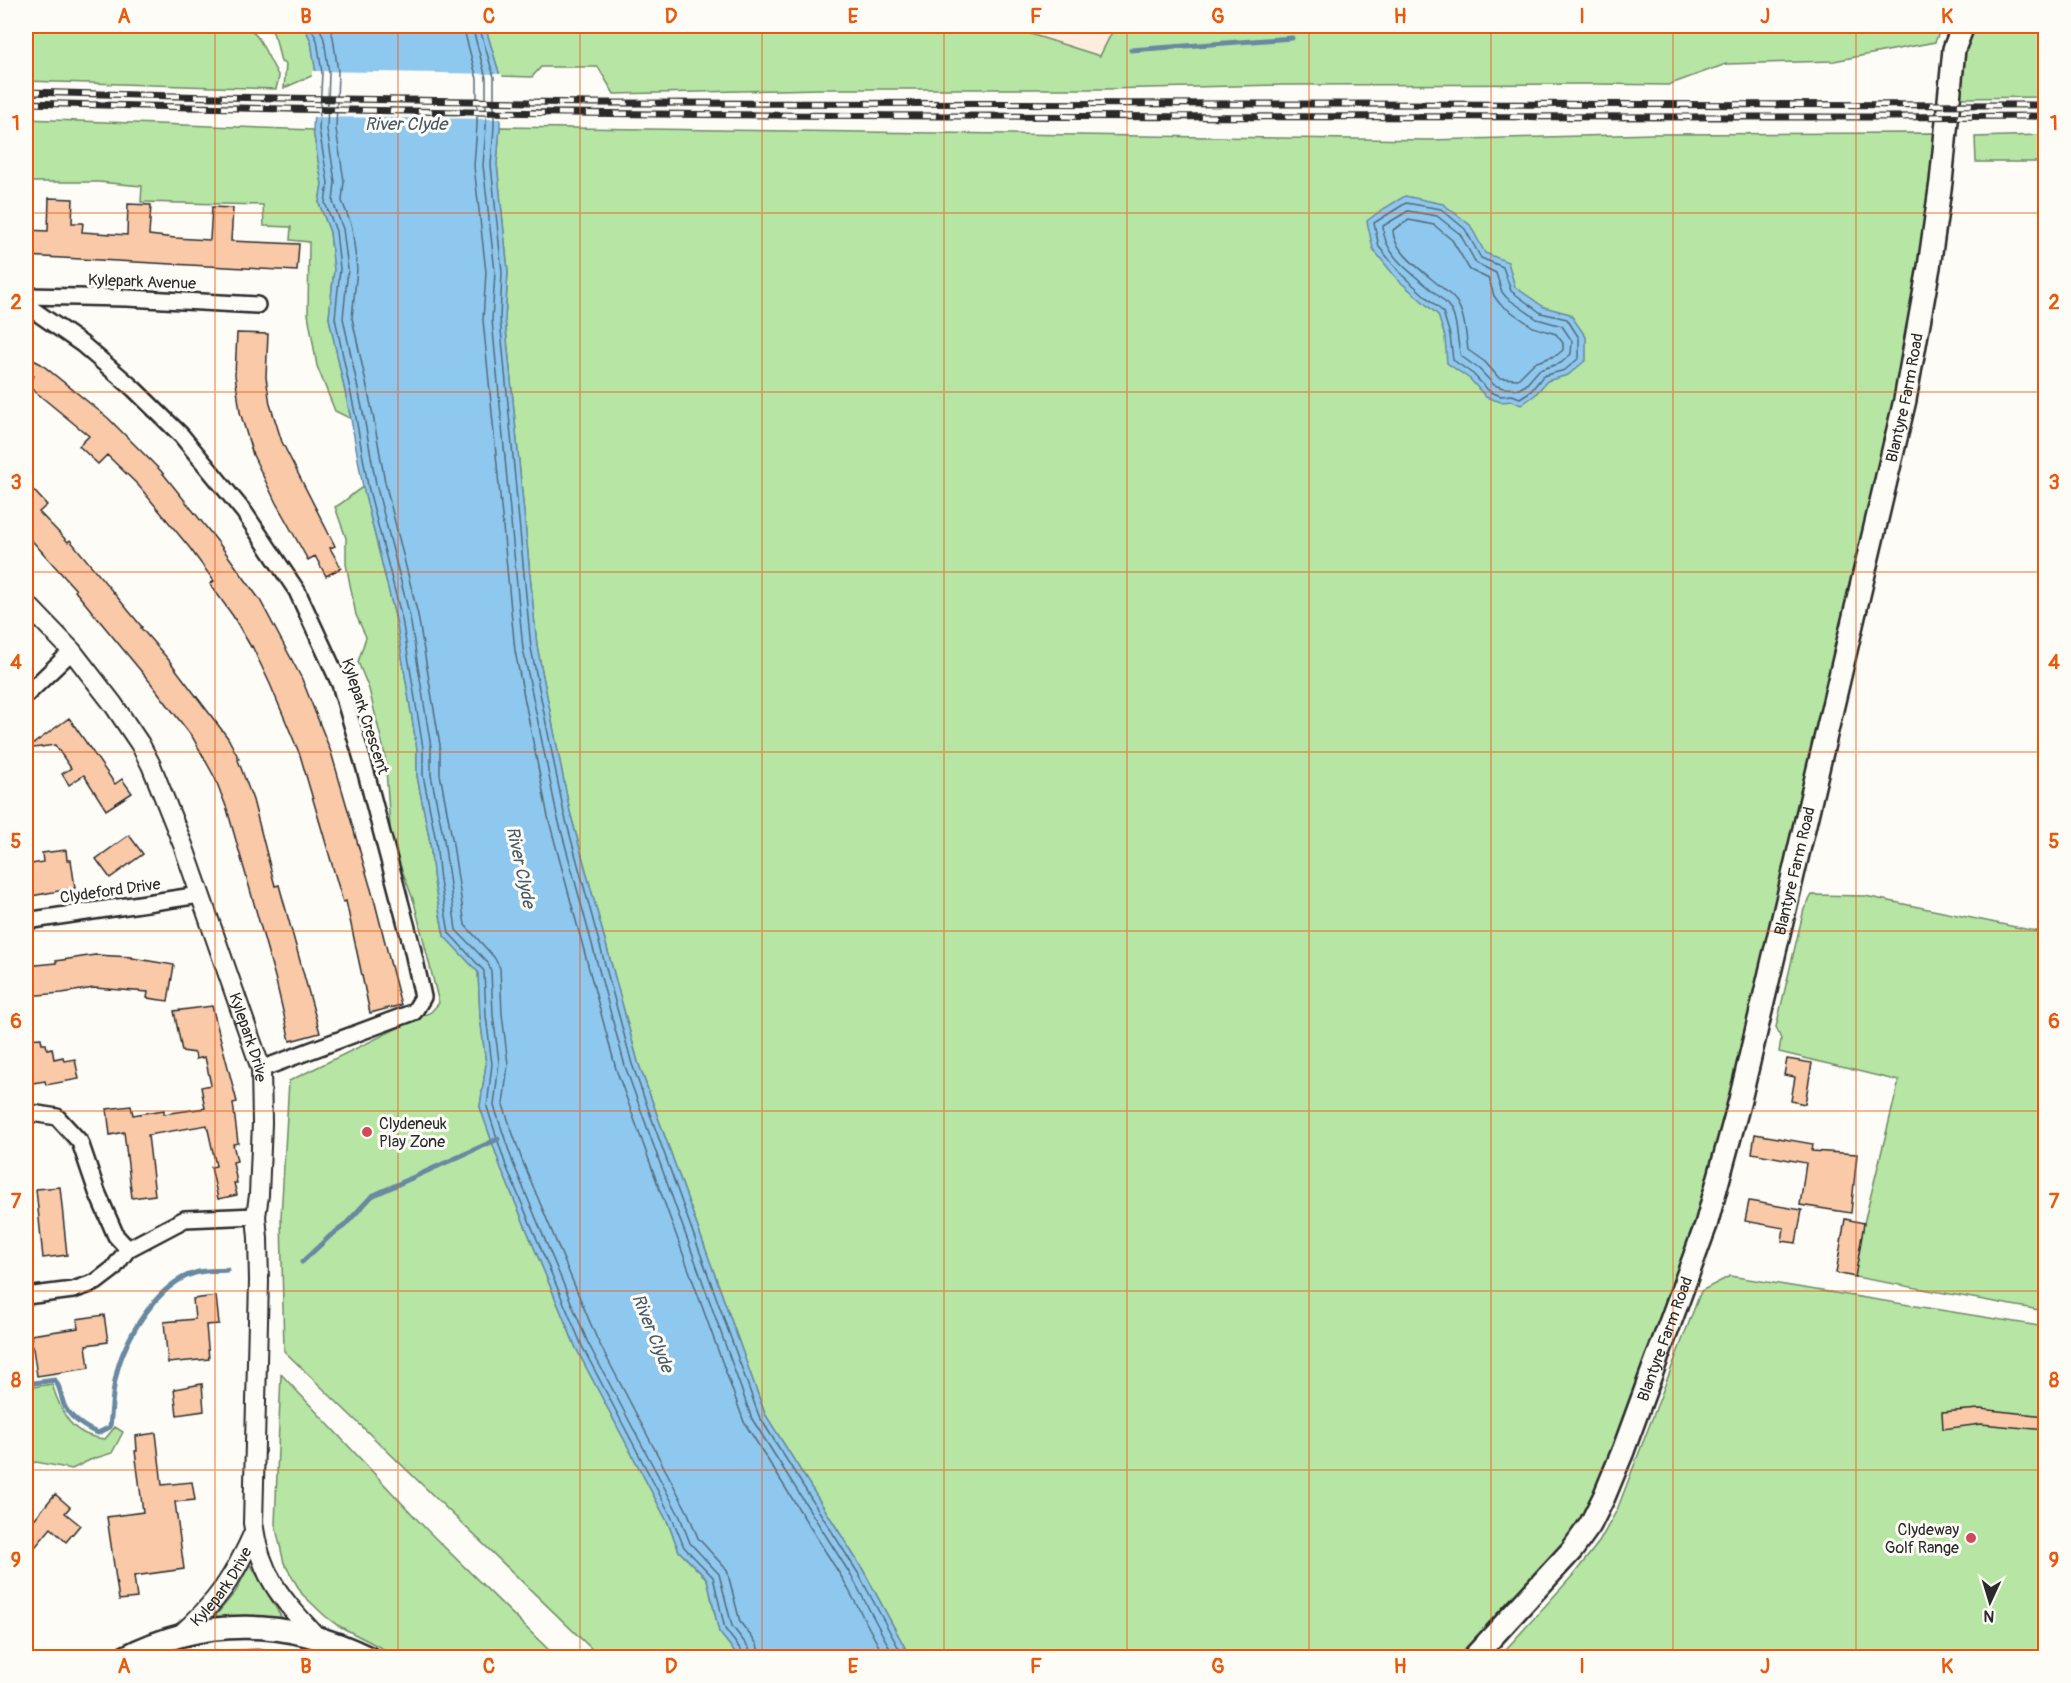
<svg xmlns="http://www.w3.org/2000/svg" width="2071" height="1683" font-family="Pangolin,sans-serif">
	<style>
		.built { fill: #fceddf }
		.green { fill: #b6e5a4; stroke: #708868; stroke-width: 1.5 }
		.water { fill: #8fc8ee; stroke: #6789a0; stroke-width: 1.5 }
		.pier { fill: #fdfcf7 }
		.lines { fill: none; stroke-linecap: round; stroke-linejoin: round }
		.shore { stroke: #536a79; stroke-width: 1.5 }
		.stream { stroke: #6789a0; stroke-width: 5 }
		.building { fill: #f9c9a8; stroke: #2b2b2b; stroke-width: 1.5 }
		.minor-casing { stroke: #2b2b2b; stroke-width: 20 }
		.tertiary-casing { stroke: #2b2b2b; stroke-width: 22 }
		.secondary-casing { stroke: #2b2b2b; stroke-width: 26 }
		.minor { stroke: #fdfcf7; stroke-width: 15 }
		.tertiary { stroke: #fdfcf7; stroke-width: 18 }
		.secondary { stroke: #fdfcf7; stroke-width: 21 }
		.rail-casing { stroke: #2b2b2b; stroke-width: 7 }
		.rail { stroke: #fdfcf7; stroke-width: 4.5; stroke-dasharray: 14; stroke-linecap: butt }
		.grid { fill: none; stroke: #e8590c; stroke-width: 1.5; stroke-opacity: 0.55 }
		.poi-dot { fill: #d1495b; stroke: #fdfcf7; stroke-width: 2 }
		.labels { text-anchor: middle; stroke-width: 6; stroke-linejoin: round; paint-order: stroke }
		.street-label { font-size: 16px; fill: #2b2b2b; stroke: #fdfcf7 }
		.poi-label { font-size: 16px; fill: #2b2b2b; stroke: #fdfcf7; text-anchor: start }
		.water-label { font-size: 18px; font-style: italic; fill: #495a66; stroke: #fdfcf7 }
		.neatline { fill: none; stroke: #e8590c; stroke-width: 2 }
		.grid-label { font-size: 20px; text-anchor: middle; font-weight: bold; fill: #e8590c }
	</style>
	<rect width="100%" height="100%" fill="#fdfcf7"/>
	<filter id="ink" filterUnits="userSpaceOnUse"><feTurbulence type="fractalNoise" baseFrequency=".0167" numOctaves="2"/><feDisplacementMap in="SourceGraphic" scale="12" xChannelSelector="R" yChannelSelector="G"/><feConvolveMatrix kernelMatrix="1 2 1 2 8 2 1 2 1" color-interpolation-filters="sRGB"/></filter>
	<g filter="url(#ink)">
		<!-- built -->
		<path class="built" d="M1005,26H1115L1100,56Z"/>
		<!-- green -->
		<path class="green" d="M26,26H248L259,39L279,77L276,89L26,81Z
			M270,26H304L311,41L316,74L284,88L286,64L281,62L276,40Z
			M485,26H1005L1100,56L1115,26H1942L1935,42L1834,61L1726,64L1668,85L1598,84L1284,85L1104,89H820L614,94L598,67H541L532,77L500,76Z
			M1975,26H2045V97L1959,98C1959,71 1960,48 1975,26Z
			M26,119L313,130L322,184L319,203L330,232L334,270L329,318L351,419L335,411L317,366L308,314L309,242L290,240L291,227L264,226L263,205L141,202L142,186L98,182H26Z
			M500,127L1429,140L1653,134L1937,133L1907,341L1761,962L1736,1077L1721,1136L1694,1223L1603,1475L1589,1507L1575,1529L1460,1657H910L863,1570L765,1414L638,1062L570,812L537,646L505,319L508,272L497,164Z
			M2045,135V162H1976L1975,137Z
			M363,487L396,620L417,749V776L430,842L434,882L444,936L478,972L480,1016L486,1064L480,1107L501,1168L576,1348L668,1523L679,1551L707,1579L719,1632L739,1657H600L284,1351L281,1217L289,1081L431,1012L439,1003L414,902L391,841L385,755L369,689L358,662L366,637L356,615L346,564V538L335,507C346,502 352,493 363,487Z
			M1812,895L1865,896L2045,933V1311L1855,1277L1864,1223L1899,1081L1779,1052L1781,1039L1776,1027L1804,909Z
			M1730,1276L2045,1327V1657L1498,1658L1574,1574L1599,1542L1617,1510L1701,1291Z
			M281,1374L428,1531L556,1657H399L337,1625L325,1616L302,1594L284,1563L275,1524Z
			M52,1384C61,1413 71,1436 105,1439L115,1427L123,1432L112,1453L90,1460L72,1469L36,1462L26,1465V1388Z
			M251,1565L282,1618H216V1615L236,1591L249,1566Z
			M257,1649L311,1655L317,1657H186L215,1651Z"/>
		<!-- water -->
		<path class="water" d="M304,26H485L500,76V127L497,164L508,272L505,319L537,646L570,812L638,1062L765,1414L863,1570L910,1657H739L719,1632L707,1579L679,1551L668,1523L576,1348L501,1168L480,1107L486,1064L480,1016L478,972L444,936L434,882L430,842L417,776V749L396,620L363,487L351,419L329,318L334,270L330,232L319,203L322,184L313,130L316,74L311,41Z
			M1405,196L1443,204L1470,225L1485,253L1508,262L1515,287L1544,307L1570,314L1586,337V360L1568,375L1547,381L1535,395L1521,405L1512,401L1501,402L1486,397L1470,379L1447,363L1445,337L1438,315L1397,279L1373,249L1367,221L1380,211Z"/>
		<!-- pier -->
		<path class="pier" d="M312,71L502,74L503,119L311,117Z"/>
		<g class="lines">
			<!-- shore -->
			<path class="shore" d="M310,26L317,40L322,73L319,129L328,183L325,203L336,231L340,269L335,318L356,418L368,486L402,619L423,748V775L436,841L440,881L449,933L484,971L486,1016L492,1064L487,1107L506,1166L582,1346L673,1520L684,1547L713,1577L725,1629L741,1650L744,1658
				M319,26L324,39L329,73L327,129L335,182L333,202L343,229L348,269L343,318L364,417L376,484L410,617L431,747V775L444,840L456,930L488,963L491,971L493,1015L499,1062L494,1106L513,1163L588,1343L680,1517L690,1543L719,1574L732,1626L749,1648L751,1658
				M329,26L333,37L338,72L336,129L344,181L342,201L352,227L357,269L352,318L373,415L385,482L418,615L440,745V774L452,838L465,925L494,957L500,968L502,1014L508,1064L503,1105L522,1160L597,1339L688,1513L698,1538L727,1570L740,1622L757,1644L760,1658
				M463,26L477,79V126L474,166L486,272L483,320L515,651L548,817L616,1069L744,1422L844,1581L885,1658
				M472,26L486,78V127L483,165L495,272L492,320L523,649L557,815L625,1066L752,1419L852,1577L895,1658
				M479,26L494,77V127L491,165L502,272L500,319L531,648L564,813L632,1064L759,1416L858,1573L904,1658
				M1406,203L1441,209L1465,229L1481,258L1503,267L1511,291L1541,313L1567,319L1579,338V358L1565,370L1543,376L1531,391L1520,398L1512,395L1501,396L1490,392L1473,374L1453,360L1450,335L1443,312L1402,275L1379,247L1374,223Z
				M1408,211L1437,216L1460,234L1476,263L1496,273L1502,292L1507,298L1537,319L1562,326L1572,341L1571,354L1561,363L1539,370L1526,385L1519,389L1503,388L1494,385L1479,369L1461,356C1456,341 1459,321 1449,307C1430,282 1383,263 1383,226Z
				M1409,220L1434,225L1452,240L1470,270L1489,279L1494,296L1500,304L1533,327L1556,334L1563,343V350L1557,355L1534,363L1518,379L1499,378L1485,362L1468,350C1466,335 1465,314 1456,301C1441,282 1392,256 1393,230Z"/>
			<!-- stream -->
			<path class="stream" d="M1131,50L1292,38
				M302,1262L330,1236L344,1226L372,1196L498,1139
				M26,1384L55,1380C61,1389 60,1392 63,1402C66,1415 86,1429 98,1433L110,1427C112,1410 112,1392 116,1376C123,1340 158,1283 195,1273C205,1270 217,1271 227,1270"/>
		</g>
		<!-- building -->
		<path class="building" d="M49,198L73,199L72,223H83L82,232L127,235L128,204L151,205L149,235L175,238L210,240L212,207L233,208L231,241L299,244L297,271L26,256V230L48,231Z
			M237,333L268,334L266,377L270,404L282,442L335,546L330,548L341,568L326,576L315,556L308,560L276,503L253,455L240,412L235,375Z
			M26,356L41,364L108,418L161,471L218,542L260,600L302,679L331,752L375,903L401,1005L370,1013L346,901L343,902L300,755L270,684L252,646L251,647L233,616L210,584L214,581L189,547L138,485L107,455L98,464L79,446L89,436L27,385L34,376L26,372Z
			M26,482L47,505L39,512L68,542L70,540L142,627L141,628L168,659L228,738L239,759L238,760L253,800L275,886L279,885L320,1033L290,1041L275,977L227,809L215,778L193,738L150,682L75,591L76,590L26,534Z
			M69,718L115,784L122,779L132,793L106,810L84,775L69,785L62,774L71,768L55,745L26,749Z
			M129,835L143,854L110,878L96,859Z
			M66,850L67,860H71L75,888L26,897V865L43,862L42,853Z
			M95,955L132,957V958L174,965L168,1001L147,998L148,992L94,988L62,993L26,996V966L56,963V961Z
			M212,1006L237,1102L233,1103L238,1143L233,1144L237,1161L233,1162L237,1183H234L237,1195L218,1199L211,1167L216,1166L207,1125L148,1135L155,1195L132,1198L124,1132L110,1135L107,1109L131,1106L133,1115L164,1110V1114L205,1108L201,1087L211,1085L205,1057L196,1059L195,1053L182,1051L174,1011Z
			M41,1038L42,1044H46L47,1049L52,1048L54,1059L63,1057L64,1061L75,1059L79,1079L46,1085L45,1081L26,1084V1039Z
			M1787,1059L1812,1063L1805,1104L1791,1101L1795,1077L1784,1075Z
			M1755,1134L1813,1144L1812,1151L1857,1154L1851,1213L1800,1205L1806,1163L1752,1153Z
			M60,1187L67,1255L43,1258L36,1189Z
			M1749,1201L1802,1210L1796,1243L1782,1241L1784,1228L1745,1221Z
			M1845,1219L1864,1223L1855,1277L1836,1273Z
			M216,1296L219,1324L206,1325L209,1359L168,1363L164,1322L195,1319L193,1299Z
			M104,1315L108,1342L86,1345L89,1368L37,1376L31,1335L78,1328L77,1319Z
			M202,1384L204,1411L177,1415L174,1389Z
			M1980,1409L2046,1416V1430L1981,1424L1943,1429L1942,1412Z
			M156,1433L162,1485L192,1482L195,1500L175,1502L184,1569L134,1576L137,1598L119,1600L107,1517L143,1512L135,1451H137L136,1436Z
			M55,1494L70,1507L65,1513L80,1525L66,1542L51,1528L26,1558V1529Z"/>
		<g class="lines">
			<defs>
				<path id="minor" d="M26,296L127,298L257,305
					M26,305L82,344L134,389L181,435L244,512L297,591L340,684L365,769L412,947L423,997L414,1012L261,1069
					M26,695L72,651
					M26,921L200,895
					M26,1112L57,1117L80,1142L97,1192L116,1236L128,1249
					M26,1296L73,1290L96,1282L113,1269L128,1249L185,1219L256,1216"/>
				<g id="tertiary">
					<path id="s1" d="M26,603L72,651L113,704L140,744L151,765L183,845L261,1069L262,1123L259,1195L256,1216L258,1238L259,1281L253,1523C260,1575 281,1598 315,1635"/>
					<path id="s2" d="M180,1635C217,1602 234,1577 254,1532"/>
				</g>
				<g id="secondary">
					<path d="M123,1658C204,1616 288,1618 369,1658"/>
					<path id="s3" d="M1473,1658L1572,1550L1590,1525L1604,1497L1623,1451L1706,1225L1740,1100L1905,400L1929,267L1941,182L1954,49L1963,26"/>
				</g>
			</defs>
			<!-- minor casing -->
			<use href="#minor" class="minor-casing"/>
			<!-- tertiary casing -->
			<use href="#tertiary" class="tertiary-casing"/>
			<!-- secondary casing -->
			<use href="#secondary" class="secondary-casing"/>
			<!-- minor -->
			<use href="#minor" class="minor"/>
			<!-- tertiary -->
			<use href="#tertiary" class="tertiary"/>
			<!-- secondary -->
			<use href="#secondary" class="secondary"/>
			<defs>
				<path id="rail" d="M26,92L214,97L591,103L2046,105
					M26,103C644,120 1264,116 1882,117L2046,116"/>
			</defs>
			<!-- rail casing -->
			<use href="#rail" class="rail-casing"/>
			<!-- rail -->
			<use href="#rail" class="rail"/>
		</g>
	</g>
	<!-- grid -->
	<path class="grid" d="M215,26V1658M398,26V1658M580,26V1658M762,26V1658M944,26V1658M1127,26V1658M1309,26V1658M1491,26V1658M1673,26V1658M1856,26V1658M26,213H2046M26,392H2046M26,572H2046M26,752H2046M26,931H2046M26,1111H2046M26,1291H2046M26,1470H2046"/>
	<!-- markers -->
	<g class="poi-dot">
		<circle cx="367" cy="1132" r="6"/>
		<circle cx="1971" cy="1538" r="6"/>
	</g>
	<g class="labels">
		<!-- street labels -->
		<g class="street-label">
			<text transform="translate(142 281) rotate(2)" y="6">Kylepark Avenue</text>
			<text dy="6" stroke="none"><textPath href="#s3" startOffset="1350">Blantyre Farm Road</textPath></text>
			<text transform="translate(366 716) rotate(72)" y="6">Kylepark Crescent</text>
			<text dy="6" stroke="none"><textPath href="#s3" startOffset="864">Blantyre Farm Road</textPath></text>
			<text transform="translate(110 890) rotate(-8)" y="6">Clydeford Drive</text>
			<text dy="6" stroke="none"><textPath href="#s1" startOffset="495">Kylepark Drive</textPath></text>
			<text dy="6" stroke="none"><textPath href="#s3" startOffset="378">Blantyre Farm Road</textPath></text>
			<text dy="6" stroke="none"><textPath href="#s2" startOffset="64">Kylepark Drive</textPath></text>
		</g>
		<!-- poi labels -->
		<g class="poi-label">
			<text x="379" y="1129">Clydeneuk<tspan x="379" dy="18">Play Zone</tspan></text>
			<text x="1959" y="1535" text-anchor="end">Clydeway<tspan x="1959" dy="18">Golf Range</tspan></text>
		</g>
		<!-- water labels -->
		<g class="water-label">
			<text x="406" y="130">River Clyde</text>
			<text transform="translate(521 867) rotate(78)" y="6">River Clyde</text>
			<text transform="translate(653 1333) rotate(68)" y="6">River Clyde</text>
		</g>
	</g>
	<!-- margin -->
	<rect width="2071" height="1683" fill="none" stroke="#fdfcf7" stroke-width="66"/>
	<!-- north arrow -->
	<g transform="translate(1990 1602) rotate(184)" stroke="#fdfcf7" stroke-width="4.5" paint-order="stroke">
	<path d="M0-4.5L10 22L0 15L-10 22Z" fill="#2b2b2b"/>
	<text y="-9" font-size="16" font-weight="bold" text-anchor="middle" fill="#2b2b2b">N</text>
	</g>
	<rect x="33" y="33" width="2005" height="1617" class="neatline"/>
	<g class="grid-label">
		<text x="124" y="23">A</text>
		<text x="306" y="23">B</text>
		<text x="489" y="23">C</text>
		<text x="671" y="23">D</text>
		<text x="853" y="23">E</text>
		<text x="1036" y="23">F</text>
		<text x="1218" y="23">G</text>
		<text x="1400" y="23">H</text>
		<text x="1582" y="23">I</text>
		<text x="1765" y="23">J</text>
		<text x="1947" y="23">K</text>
		<text x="16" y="130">1</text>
		<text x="2054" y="130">1</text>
		<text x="16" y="309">2</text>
		<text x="2054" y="309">2</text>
		<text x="16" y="489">3</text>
		<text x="2054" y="489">3</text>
		<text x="16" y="669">4</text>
		<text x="2054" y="669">4</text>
		<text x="16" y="848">5</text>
		<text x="2054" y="848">5</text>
		<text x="16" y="1028">6</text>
		<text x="2054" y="1028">6</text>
		<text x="16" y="1208">7</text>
		<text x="2054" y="1208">7</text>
		<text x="16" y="1387">8</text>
		<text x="2054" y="1387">8</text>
		<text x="16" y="1567">9</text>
		<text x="2054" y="1567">9</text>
		<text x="124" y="1673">A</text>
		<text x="306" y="1673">B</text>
		<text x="489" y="1673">C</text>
		<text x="671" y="1673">D</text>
		<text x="853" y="1673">E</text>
		<text x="1036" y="1673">F</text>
		<text x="1218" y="1673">G</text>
		<text x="1400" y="1673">H</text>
		<text x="1582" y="1673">I</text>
		<text x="1765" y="1673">J</text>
		<text x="1947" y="1673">K</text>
	</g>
</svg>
